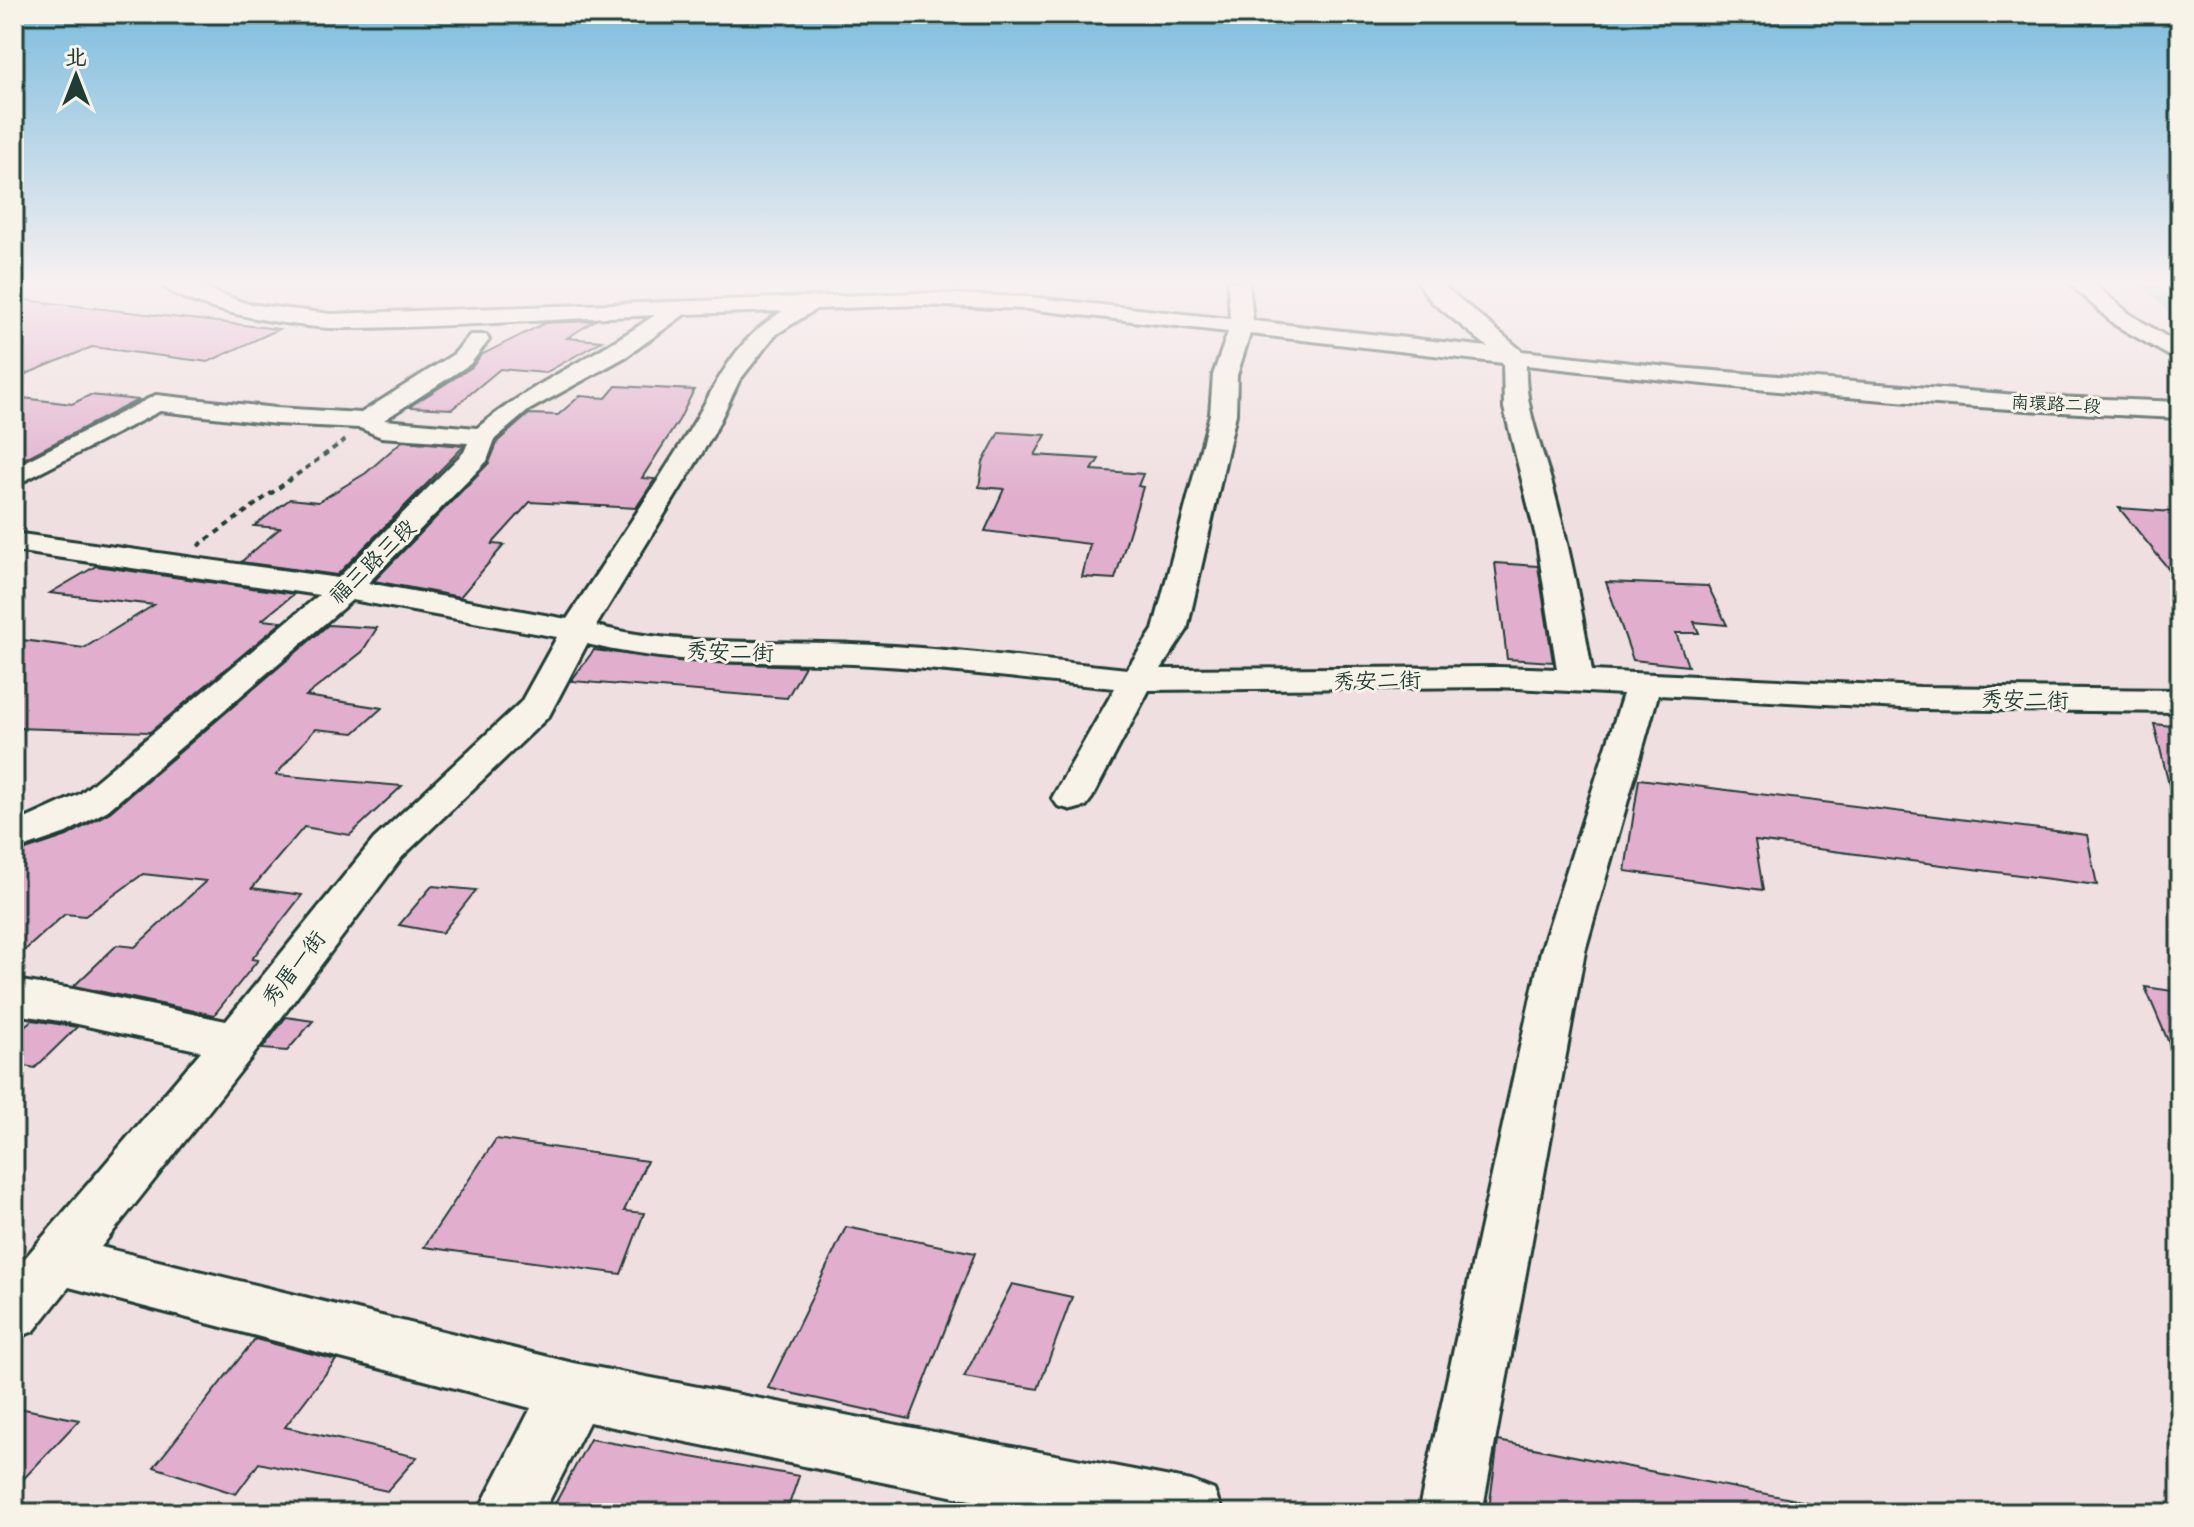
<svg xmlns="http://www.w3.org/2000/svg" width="2194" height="1527" font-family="'Patrick Hand','LXGW WenKai TC',sans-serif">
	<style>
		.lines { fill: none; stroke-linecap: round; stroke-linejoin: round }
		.canal { fill: #77c8cf; fill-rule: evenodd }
		.building { fill: #e1afcd; stroke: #1f3d34; stroke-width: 2 }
		.minor-casing { stroke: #1f3d34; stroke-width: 6 }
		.path { stroke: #1f3d34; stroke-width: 4; stroke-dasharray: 6 5; stroke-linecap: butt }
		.minor { fill: #f7f3e8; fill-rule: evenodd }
		.labels { text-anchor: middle; stroke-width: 6; stroke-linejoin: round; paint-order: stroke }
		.far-street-label { font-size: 18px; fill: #1f3d34; stroke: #f7f3e8 }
		.street-label { font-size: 22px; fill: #1f3d34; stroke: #f7f3e8 }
	</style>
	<rect width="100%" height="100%" fill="#f0dfe0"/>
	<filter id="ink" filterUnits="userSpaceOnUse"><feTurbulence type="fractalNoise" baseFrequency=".0125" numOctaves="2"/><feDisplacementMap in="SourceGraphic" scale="16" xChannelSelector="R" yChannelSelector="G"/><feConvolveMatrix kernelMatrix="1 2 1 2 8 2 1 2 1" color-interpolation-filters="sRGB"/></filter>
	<g filter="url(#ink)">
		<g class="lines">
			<!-- canal -->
			<path class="canal" d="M2138,282H2155L2180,305V319L2174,317Z"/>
		</g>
		<!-- building -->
		<path class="building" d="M24,300L279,329L208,362L92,347L14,379V304Z
			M594,321L567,338L602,341L545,373L500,369L452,409L409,407L472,367L481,355L545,323Z
			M616,386L694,390L679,420L642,478L655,479L636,508L530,502L492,544L504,545L460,597L374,581L489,463L498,441L529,414L558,415L580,396L606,398Z
			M90,395L138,400L14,464V397L72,404Z
			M999,432L1046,435L1035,455L1099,459L1092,470L1143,474L1138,486L1143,487L1115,579L1082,577L1090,544L985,531L1004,489L979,487L983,462Z
			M402,441L464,446L337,575L241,562L280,528L254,526L290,499L318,502L366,473Z
			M2119,508L2173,512L2180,519V583Z
			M1495,563L1538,566L1553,662L1507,659Z
			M96,566L294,594L262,620L282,622L150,732L14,728V639L84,648L154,605L50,593Z
			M1606,582L1708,586L1727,625L1694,622L1699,633H1676L1688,666L1633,660Z
			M328,625L377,628L362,652L306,696L382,708L354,733L315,729L276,775L402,786L350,835L304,827L252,888L302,895L252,959L258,960L214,1015L74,986L117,945L135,947L206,881L143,874L85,916L65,914L14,960V854L67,836L110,812Z
			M594,650L687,662L805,666L787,698L571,681Z
			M2154,724L2180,727V796L2172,797Z
			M1639,779L2087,835L2097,885L1755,841L1763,890L1625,871Z
			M432,886L476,890L442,933L399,925Z
			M2145,987L2180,992V1069Z
			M286,1017L313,1021L287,1051L262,1049Z
			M32,1020L77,1027L35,1068L14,1064V1034Z
			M496,1139L647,1161L624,1211L644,1213L621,1274L424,1247Z
			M846,1227L975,1253L910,1419L768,1388Z
			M1012,1284L1072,1297L1038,1389L964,1377Z
			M255,1339L336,1360L285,1427L417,1457L387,1491L259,1463L236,1494L154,1467Z
			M14,1407L79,1420L14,1489Z
			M590,1439L799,1476L786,1513H550Z
			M1498,1441L1807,1502L1806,1513H1508L1489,1509Z"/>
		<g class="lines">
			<defs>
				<path id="minor" d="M159,282H187L248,304L331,314L917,293L1028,297L1230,319L1228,282H1249L1253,321L1488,347L1431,301L1418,282H1439L1522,351L1677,368L2030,396L2180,402V418C1961,409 1744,390 1526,365C1524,409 1543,449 1554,491C1570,550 1582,611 1592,671L1920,687L2180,690V712L1920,709L1658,695L1585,951L1482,1513H1418L1541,951L1623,694L1499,687L1149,690L1092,798L1086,806L1072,810L1058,806L1052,798L1115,688C1028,680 940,668 853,664C762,660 677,667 587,644L549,716L402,857L254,1054L101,1247L573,1363L1191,1481L1214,1490L1223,1513H1033L589,1422L543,1513H477L531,1408L69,1287L34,1331L14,1339V1271L201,1051L73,1023L14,1014V980L73,989L226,1021L374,839L521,702L557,637L352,600L108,810L66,833L14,851V824L80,794L319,595L14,551V533L338,578L464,452L468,443L381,437L360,428L276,424L160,411L14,486V467L156,395L276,408L361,413L454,354L470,335H486L489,340L470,364L384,420L477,428C531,383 597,356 655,315C548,319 440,328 333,328C296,327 183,310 159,282ZM917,305L1028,309L1228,332L1213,375L1210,414L1153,630L1127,669C1036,660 944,647 852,644C767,640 680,647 596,626L713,435L739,381L775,335L816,309ZM783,311C728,344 716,389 684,439C646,500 606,559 567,619L368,583L487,461L495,439L529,410L627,356L685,314ZM1250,334L1503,363L1504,408L1536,537L1557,669L1499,667L1161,669L1187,630L1236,414L1237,375Z
					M2068,282H2091L2131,315L2180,345V362L2115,325Z"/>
			</defs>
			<!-- minor casing -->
			<use href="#minor" class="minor-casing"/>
			<!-- path -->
			<path class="path" d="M198,546L345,440"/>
			<!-- minor -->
			<use href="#minor" class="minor"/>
		</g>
	</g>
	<!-- sky -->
	<linearGradient id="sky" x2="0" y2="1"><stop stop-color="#7bbcde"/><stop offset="0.57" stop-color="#f8f1f1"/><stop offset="1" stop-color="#f8f1f1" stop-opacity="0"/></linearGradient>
	<rect width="2194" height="496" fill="url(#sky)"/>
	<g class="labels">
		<!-- far-street labels -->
		<g class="far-street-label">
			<text transform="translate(2056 404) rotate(3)" y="6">南環路二段</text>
		</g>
		<!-- street labels -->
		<g class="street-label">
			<text transform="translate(372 561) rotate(-44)" y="8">福三路三段</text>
			<text transform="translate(730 651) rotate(2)" y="8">秀安二街</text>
			<text transform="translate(1377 680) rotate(-1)" y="8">秀安二街</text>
			<text transform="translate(2025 699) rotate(1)" y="8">秀安二街</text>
			<text transform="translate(293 968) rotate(-52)" y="8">秀厝一街</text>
		</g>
	</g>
	<!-- margin -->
	<rect width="2194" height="1527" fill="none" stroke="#f7f3e8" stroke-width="48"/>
	<rect x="24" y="24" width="2146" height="1479" fill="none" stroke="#1f3d34" stroke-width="3" filter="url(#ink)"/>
	<!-- north arrow -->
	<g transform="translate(76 76)" stroke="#f7f3e8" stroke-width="6" paint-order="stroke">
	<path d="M0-6L14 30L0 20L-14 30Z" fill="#1f3d34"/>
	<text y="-12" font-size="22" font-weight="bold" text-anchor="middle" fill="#1f3d34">北</text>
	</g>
</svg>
